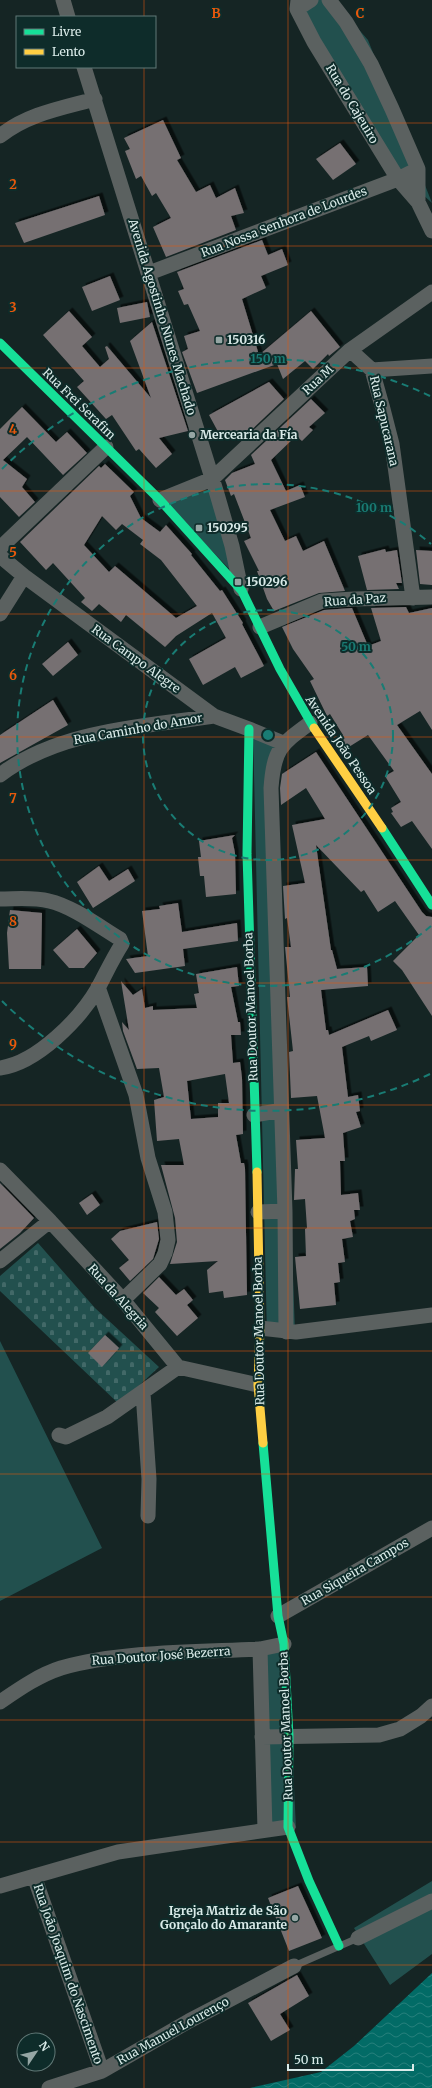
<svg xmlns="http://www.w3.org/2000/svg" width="432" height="2088" font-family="Merriweather,serif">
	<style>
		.cemetery { fill: url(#cemetery-stones) }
		.park { fill: #22504e }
		.water { fill: url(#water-waves) }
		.building { fill: #767072; fill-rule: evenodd; filter: url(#shadow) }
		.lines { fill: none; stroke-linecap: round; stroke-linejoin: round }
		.lane { stroke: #5b6160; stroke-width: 7 }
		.street { stroke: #5b6160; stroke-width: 15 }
		.fast { stroke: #16e098; stroke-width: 9 }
		.slow { stroke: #ffcf43; stroke-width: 9 }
		.grid { fill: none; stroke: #e8590c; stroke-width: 1; stroke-opacity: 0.55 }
		.ring { fill: none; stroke: #197c74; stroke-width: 2; stroke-dasharray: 7 5 }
		.poi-dot { fill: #95a6a4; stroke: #0e2c2a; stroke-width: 1.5 }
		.labels { text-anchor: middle; stroke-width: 4; stroke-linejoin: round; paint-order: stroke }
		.street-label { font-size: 12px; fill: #daebe9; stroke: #0e2c2a }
		.poi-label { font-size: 12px; font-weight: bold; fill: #daebe9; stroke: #0e2c2a; text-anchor: start }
		.grid-label { font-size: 13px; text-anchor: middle; font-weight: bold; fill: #e8590c; stroke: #0e2c2a; stroke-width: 4; stroke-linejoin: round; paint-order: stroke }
		.centre { fill: #197c74; stroke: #0e2c2a; stroke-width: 2 }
		.ring-label { font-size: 12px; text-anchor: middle; font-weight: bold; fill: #197c74; stroke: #0e2c2a; stroke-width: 4; stroke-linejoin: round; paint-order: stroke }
	</style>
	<defs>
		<pattern id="cemetery-stones" width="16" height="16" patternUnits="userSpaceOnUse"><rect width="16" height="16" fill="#22504e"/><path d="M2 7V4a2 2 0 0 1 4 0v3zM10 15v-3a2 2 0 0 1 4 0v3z" fill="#426968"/></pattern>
		<pattern id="water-waves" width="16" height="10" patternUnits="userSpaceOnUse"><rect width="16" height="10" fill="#026b66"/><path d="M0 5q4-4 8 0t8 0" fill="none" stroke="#26807c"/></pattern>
		<filter id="shadow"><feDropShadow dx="3.5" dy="-3.5" stdDeviation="0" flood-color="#0009"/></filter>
	</defs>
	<rect width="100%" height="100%" fill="#152524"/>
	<!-- cemetery -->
	<path class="cemetery" d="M38,1243L95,1308L159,1367L119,1404L0,1291V1276Z"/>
	<!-- park -->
	<path class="park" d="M293,0H333L368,40L432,203L400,174Z
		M210,490L237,577L164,501Z
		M253,731L281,747L274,773L295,1331L267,1336Z
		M0,1341L102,1548L0,1601Z
		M262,1645H287L296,1828L260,1829Z
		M432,1881V1954L390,1985L354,1928Z"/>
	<!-- water -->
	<path class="water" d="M432,1973V2088H250L321,2072L354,2046Z"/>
	<!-- building -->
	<path class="building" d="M163,120L181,158L177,160L196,192L210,185L216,198L235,188L244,213L231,216L236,230L166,257L153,227L171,218L156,193L152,196L141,176L136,179L125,151L130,149L124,138Z
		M340,143L356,164L333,180L316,159Z
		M99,196L105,215L24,243L15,223Z
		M262,240L268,255L282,249L288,265L261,276L266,288L242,299L259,355L311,311L340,347L329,356L328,354L313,369L305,361L283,379L277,364L197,393L182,352L188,349L184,336L200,331L188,304L184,305L178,291L184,289L177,272Z
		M110,276L120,300L92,311L82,287Z
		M147,302L150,317L120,323L117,308Z
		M69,311L92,337L82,346L100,367L109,359L105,347L107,346L151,398L130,341L152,322L188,431L159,438L172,454L156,468L139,449L136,451L112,415L106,419L77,387L84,381L43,335Z
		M269,382L284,399L243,438L240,433L222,439L209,415Z
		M311,399L325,413L309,427L313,430L302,441L296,436L271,460L286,491L300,485L305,497L270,510L285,541L296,536L303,551L324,541L345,591L319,593L274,611L267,599L257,571H259L244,541L251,538L234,494L231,496L225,480L232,473L255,464L251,455Z
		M22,407L56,442L67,432L87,453L63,475L27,437L3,460L27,479L22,487L35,502L19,517L0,497V429Z
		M105,464L134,492L130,496L141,518L160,532L166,525L192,554L191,555L220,591L222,590L243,623L242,624L264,666L241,678L235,667L203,685L189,659L226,638L212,613L176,636L165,647L126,615L121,622L99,604L92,611L81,602L85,598L53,563L46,570L20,542L99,466L101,468ZM102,516L116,530L122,524L143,540L140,544L161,560L197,606L176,618L115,566L109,572L84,545Z
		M385,549L386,552L397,550L402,583H396L399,589L367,590L358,556Z
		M416,550L432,551V585L420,584Z
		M406,607L409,613L432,608V730L420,711L397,725L432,774V849L412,821L401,827L391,813L393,812L391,808L401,802L385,776L394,771L368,735L344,750L337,739L343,735L330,714L327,716L310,681L314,679L293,649L282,627L324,610L352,608L368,646L381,641L371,608Z
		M68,642L78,655L53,676L42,664Z
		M53,700L68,725L0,763V735Z
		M316,752L422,912L426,916L432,917V1016L402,970L393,961L419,935L395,901L378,912L364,890L361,892L316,845L331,950H332L337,969L367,967L368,986L321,990L326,1030H328L329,1035L388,1010L397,1030L371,1041L369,1036L342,1047L348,1097L358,1095L360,1111L356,1112L361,1127L343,1133L345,1161H340L341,1195L358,1193L360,1210H354L355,1219L350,1221L353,1237L342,1239L345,1262L338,1263L340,1282L334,1283L336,1305L300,1309L295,1257L306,1256L305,1229L307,1228L305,1199L294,1200L295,1169H298L296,1140L325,1138L317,1096L291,1098L289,1052L293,1051L287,997H290L285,947H291L287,918L285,919L283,886L305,883L292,825L325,819L306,788L281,805L280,788L282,774Z
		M235,835L232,838L235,853L236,894L206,897L204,876H200L198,857H201L199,841Z
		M99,866L109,881L128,869L135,881L93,908L77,882Z
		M178,903L182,932L237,923L238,941L183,949L185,966L135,973L126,959L148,956L142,911L160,909L159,906Z
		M10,910L42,913L41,969H9L7,933Z
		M77,929L97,953L84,968H69L53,950Z
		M237,967L239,986L231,987L238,1022H240L241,1035H231L233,1063L240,1062L242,1078L243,1134L236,1135L241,1163H244L245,1168L247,1295L224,1298L223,1291L209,1293L207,1270L218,1261L170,1264L177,1242L175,1218L161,1165H184L179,1139L157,1141L154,1100L164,1097L159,1068L137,1069L123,1031L122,1022L129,1030L121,981L133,995L142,989L145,1008L153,1006V1010L197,1008L194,994L199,993L196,974ZM225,1074L229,1103H218V1117L191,1119L187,1081Z
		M0,1183L34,1218L20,1233L0,1249Z
		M92,1194L100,1205L87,1215L79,1203Z
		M157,1222L159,1239L153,1259L130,1281L119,1268L129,1260L111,1239L120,1231Z
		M159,1277L176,1295L184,1289L193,1300L187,1305L198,1318L177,1336L155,1312L159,1308L143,1293Z
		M105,1335L119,1348L102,1367L88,1353Z
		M298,1886L322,1938L289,1951L268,1898Z
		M297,1975L309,1996L280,2014L290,2030L271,2041L248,2003Z"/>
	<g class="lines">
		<!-- lane -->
		<path class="lane" d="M294,1966L358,1938"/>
		<!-- street -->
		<path class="street" d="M63,0L68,17
			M298,0L297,9L314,42L398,179L418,202L432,231
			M329,0L346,22L371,64L392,109L418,169V202
			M297,9L311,0
			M84,67L217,494L232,546L241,589
			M0,136C27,114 62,108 95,99
			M149,273L398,179L418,169
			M350,350L372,370L383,409L392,444L413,598
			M372,370L432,366
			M160,500L212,479L350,350L432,292
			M0,548L106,447
			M0,556L24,576L214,716L249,729L283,743
			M0,614L24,576
			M260,627L322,601L354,599L432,597
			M0,775C59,730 142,727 214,716
			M0,899C16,899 33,897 49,901C72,906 100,927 120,939L122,944C113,958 106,973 98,988C80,1019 37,1063 0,1068
			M98,987L136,1095L148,1158L165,1212L168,1240L165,1253L160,1264L123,1300
			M254,1115L282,1110
			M0,1170L50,1221L123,1300L178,1367L258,1385
			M258,1212L285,1211
			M0,1261L50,1221
			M260,1328L296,1332L432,1315
			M286,1332L285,1211L271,788C274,749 280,745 310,723
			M143,1393L149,1479L148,1516
			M59,1435L66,1437L107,1417L178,1367
			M278,1616L432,1528
			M260,1649L265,1830
			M0,1702C19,1689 39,1675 61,1668C120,1651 198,1652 260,1649L284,1644
			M262,1737L379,1735L400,1729L421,1716L432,1706
			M34,1876L102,2071
			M0,1886L118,1852L288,1827
			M358,1938L432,1901
			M49,2088L102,2071L189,2021L294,1966"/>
		<!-- fast -->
		<path class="fast" d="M0,343L160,500L242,591L280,669L314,728
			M249,729L247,854L257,1172
			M382,828L432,905
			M263,1443L278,1616L284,1644L289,1736L288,1827L309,1881L339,1946"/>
		<!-- slow -->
		<path class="slow" d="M314,728L382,828
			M257,1172L260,1328L258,1385L263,1443"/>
	</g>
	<!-- grid -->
	<path class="grid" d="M144,0V17M288,0V2088M144,67V2088M0,123H432M0,246H432M0,368H432M0,491H432M0,614H432M0,737H432M0,860H432M0,983H432M0,1105H432M0,1228H432M0,1351H432M0,1474H432M0,1597H432M0,1720H432M0,1842H432M0,1965H432"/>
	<!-- distance rings -->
	<g class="ring">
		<circle cx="268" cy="735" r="125"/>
		<path d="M431 926A251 251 0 1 1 431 544"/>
		<path d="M430 1074A376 376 0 0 1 2 1001M2 469A376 376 0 0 1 430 396"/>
	</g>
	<!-- markers -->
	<g class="poi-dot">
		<rect x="215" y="336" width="8" height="8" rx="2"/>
		<circle cx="192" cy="435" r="4"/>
		<rect x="195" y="524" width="8" height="8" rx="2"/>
		<rect x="234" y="578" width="8" height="8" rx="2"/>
		<circle cx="295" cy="1918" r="4"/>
	</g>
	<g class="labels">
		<!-- street labels -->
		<g class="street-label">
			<text transform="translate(352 104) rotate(59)" y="4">Rua do Cajeuiro</text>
			<text transform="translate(284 222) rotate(-21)" y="4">Rua Nossa Senhora de Lourdes</text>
			<text transform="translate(162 317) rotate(73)" y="4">Avenida Agostinho Nunes Machado</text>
			<text transform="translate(318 380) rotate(-43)" y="4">Rua M</text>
			<text transform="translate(79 404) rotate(44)" y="4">Rua Frei Serafim</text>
			<text transform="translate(384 421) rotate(77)" y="4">Rua Sapucarana</text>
			<text transform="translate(355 600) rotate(-4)" y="4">Rua da Paz</text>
			<text transform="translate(136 659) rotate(36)" y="4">Rua Campo Alegre</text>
			<text transform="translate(138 729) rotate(-10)" y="4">Rua Caminho do Amor</text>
			<text transform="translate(341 745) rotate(56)" y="4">Avenida João Pessoa</text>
			<text transform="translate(251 1007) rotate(-92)" y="4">Rua Doutor Manoel Borba</text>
			<text transform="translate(118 1297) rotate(48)" y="4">Rua da Alegria</text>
			<text transform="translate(259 1331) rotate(-91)" y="4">Rua Doutor Manoel Borba</text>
			<text transform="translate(355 1572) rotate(-30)" y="4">Rua Siqueira Campos</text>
			<text transform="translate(161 1656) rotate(-4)" y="4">Rua Doutor José Bezerra</text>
			<text transform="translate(286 1726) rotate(-92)" y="4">Rua Doutor Manoel Borba</text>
			<text transform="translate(68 1974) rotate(71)" y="4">Rua João Joaquim do Nascimento</text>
			<text transform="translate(173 2031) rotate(-29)" y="4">Rua Manuel Lourenço</text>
		</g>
		<!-- poi labels -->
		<g class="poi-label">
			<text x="227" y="344">150316</text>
			<text x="200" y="439">Mercearia da Fía</text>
			<text x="207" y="532">150295</text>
			<text x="246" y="586">150296</text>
			<text x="287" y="1915" text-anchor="end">Igreja Matriz de São<tspan x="287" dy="14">Gonçalo do Amarante</tspan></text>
		</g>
	</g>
	<g class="grid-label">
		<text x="216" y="18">B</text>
		<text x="360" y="18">C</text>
		<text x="13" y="189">2</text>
		<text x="13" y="312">3</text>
		<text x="13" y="434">4</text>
		<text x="13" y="557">5</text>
		<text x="13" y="680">6</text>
		<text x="13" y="803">7</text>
		<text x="13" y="926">8</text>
		<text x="13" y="1049">9</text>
	</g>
	<circle cx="268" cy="735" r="6" class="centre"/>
	<g class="ring-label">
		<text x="268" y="363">150 m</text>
		<text x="374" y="512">100 m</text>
		<text x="356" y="651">50 m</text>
	</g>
	<!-- legend -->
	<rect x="16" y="16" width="140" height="52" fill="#0e2c2a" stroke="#607876"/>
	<rect x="24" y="29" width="20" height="6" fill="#16e098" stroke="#607876"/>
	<text x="52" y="36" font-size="12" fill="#daebe9">Livre</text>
	<rect x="24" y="49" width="20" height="6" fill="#ffcf43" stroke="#607876"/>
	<text x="52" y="56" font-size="12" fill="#daebe9">Lento</text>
	<!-- north arrow -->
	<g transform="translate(36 2052) rotate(55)"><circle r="19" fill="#0e2c2a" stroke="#607876"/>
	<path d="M0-3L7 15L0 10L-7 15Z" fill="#95a6a4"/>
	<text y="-6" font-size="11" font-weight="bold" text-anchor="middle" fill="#daebe9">N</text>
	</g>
	<!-- scale -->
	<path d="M288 2064v6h125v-6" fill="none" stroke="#daebe9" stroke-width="2"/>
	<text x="294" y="2064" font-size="12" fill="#daebe9" stroke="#0e2c2a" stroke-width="3" paint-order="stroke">50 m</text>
</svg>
